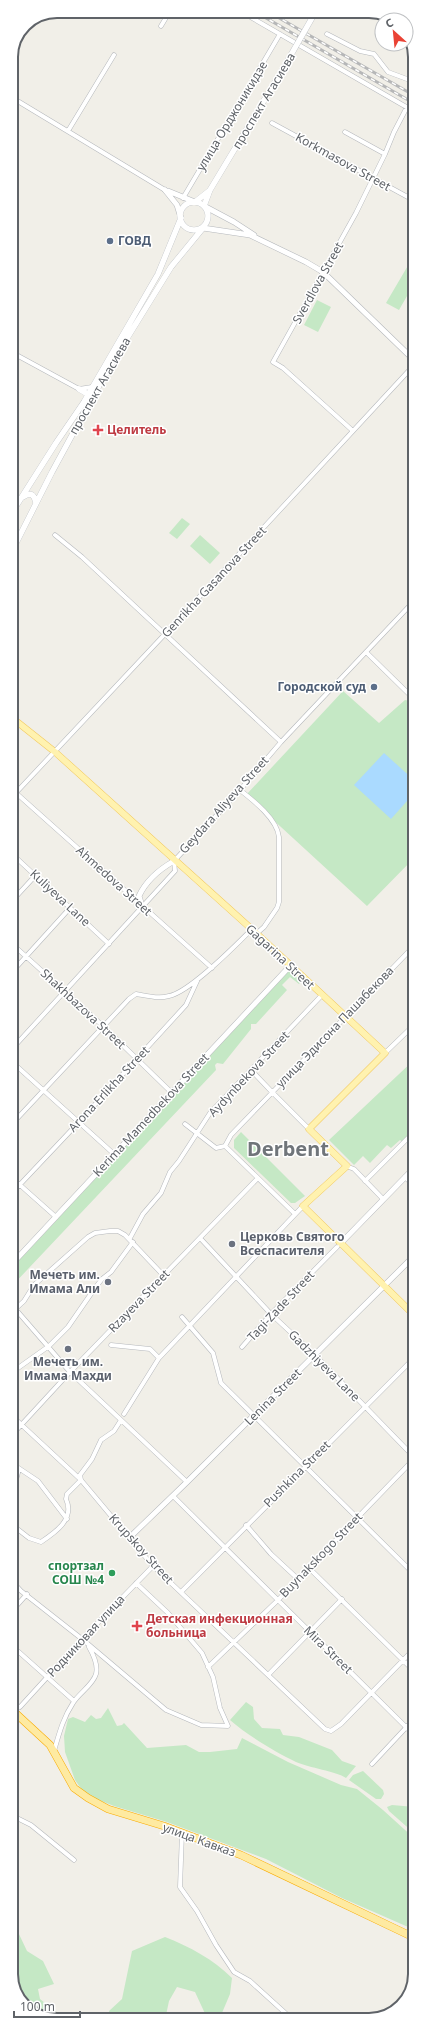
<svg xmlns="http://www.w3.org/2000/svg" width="426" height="2031" font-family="'Noto Sans',sans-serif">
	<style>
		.green { fill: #c5e8c5 }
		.water { fill: #aadaff }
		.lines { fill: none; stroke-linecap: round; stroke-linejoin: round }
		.minor-casing { stroke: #b5b8bc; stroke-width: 5 }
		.tertiary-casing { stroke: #b5b8bc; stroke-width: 6 }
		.secondary-casing { stroke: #b6babf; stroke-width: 6 }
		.primary-casing { stroke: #f2c960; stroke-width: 7 }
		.trunk-casing { stroke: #f9ab00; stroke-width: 8 }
		.minor { stroke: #fff; stroke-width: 4 }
		.tertiary { stroke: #fff; stroke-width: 5 }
		.secondary { stroke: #fff; stroke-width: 5.5 }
		.primary { stroke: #fff2af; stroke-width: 6 }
		.trunk { stroke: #feeaa1; stroke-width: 7 }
		.rail-casing { stroke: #b6b7b8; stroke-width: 3 }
		.rail { stroke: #fff; stroke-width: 1.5; stroke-dasharray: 4.5; stroke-linecap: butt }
		.secondary-bridge-casing { stroke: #b6babf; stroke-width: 6; stroke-linecap: butt }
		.secondary-bridge { stroke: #fff; stroke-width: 5.5 }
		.service-dot { fill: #5c6f8a; stroke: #fff; stroke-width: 1.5 }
		.health-dot { fill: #e0444e; stroke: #fff; stroke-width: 1.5 }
		.worship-dot { fill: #6b7280; stroke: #fff; stroke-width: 1.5 }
		.leisure-dot { fill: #2e9e5b; stroke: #fff; stroke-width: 1.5 }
		.labels { text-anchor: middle; stroke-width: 3; stroke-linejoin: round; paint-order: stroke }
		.street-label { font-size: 12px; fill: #5f6368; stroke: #fff }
		.service-label { font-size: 12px; font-weight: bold; fill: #4e5e75; stroke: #fff; text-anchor: start }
		.health-label { font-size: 12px; font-weight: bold; fill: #be3a42; stroke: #fff; text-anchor: start }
		.worship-label { font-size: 12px; font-weight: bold; fill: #5b616d; stroke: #fff; text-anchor: start }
		.leisure-label { font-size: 12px; font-weight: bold; fill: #27864d; stroke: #fff; text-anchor: end }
		.town-label { font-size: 20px; font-weight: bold; fill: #70757a; stroke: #fff }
		.rim { fill: none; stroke: #5f6368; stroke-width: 2 }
	</style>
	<rect width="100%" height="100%" fill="#f1efe8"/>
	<!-- green -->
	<path class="green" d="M413,257L415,258V282L399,310L386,303Z
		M317,300L331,307L318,332L304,325Z
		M182,518L190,524L177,539L169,533Z
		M200,535L220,553L210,564L190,546Z
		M343,691L379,723L405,700L415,702V857L367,906L246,795Z
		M289,971L301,981L299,984L290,977L282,985L287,990L256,1024H251V1029L223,1064L217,1063L215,1065L216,1070L11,1287V1269Z
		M415,1059V1130L403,1142L400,1140L391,1148L387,1145L370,1163L363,1156L354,1165L329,1140Z
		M241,1132L305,1196L295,1203H291L234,1148V1140Z
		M246,1702L253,1707L254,1719L262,1728L280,1729L283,1735L299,1737L332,1750L342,1761L356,1766L346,1778C336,1771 309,1768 296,1762C275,1752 247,1735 230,1720Z
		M108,1708L117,1726L122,1725L124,1723L147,1748L186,1745L199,1752H210L237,1749L242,1738L288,1762L341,1785L357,1789L383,1810L415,1839V1930L342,1898L266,1859L167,1822L114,1806L94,1798L82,1790L75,1780L65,1752L64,1736L68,1719L73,1717L85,1722L91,1715L96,1719L101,1718Z
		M363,1771L383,1790L384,1794L381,1799H376L349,1780L353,1775Z
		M392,1805L415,1807V1834L389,1811L387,1807Z
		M18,1932L27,1951L43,1961L54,1984L38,1989L40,1999L66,2020C49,2020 51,2015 37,2011C7,2003 11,1962 11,1936Z
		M165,1937C190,1947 213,1959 232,1978L230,1994L219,2020H208L195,1992L177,1987L169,2001L165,2020H110L109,2011L122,1999L132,1951Z"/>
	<!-- water -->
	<path class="water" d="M384,753L415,781V792L391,819L354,785Z"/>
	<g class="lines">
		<defs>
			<path id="minor" d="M240,11L415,112
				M161,26L170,11
				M327,34L360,51L374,54L388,72L415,82
				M11,97L165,190
				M272,123L415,201
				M68,131L114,55
				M345,132L385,154
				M183,198L280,34
				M11,352L79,389L92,387
				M353,431L283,368L273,362L356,213L385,154L394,132L407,107
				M55,535L82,557L281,742
				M366,652L415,700
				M240,790C254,801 277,819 279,837V902L277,908L264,927L256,934
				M16,793L212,968
				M11,798L165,634L415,364
				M11,853L109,944
				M11,902L35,876
				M11,943L103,1026L172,1093
				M11,973L70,908
				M11,1050L175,871L174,861L240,790L281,742L415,600
				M385,1053L415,1024
				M11,1061L114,1154
				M252,1071L272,1092
				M272,1092L309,1129
				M185,1124L216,1148L225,1146
				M11,1125L129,999L136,994C148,996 158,999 169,996C190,992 236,945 252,929
				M225,1146L231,1135L415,945
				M225,1146L294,1213
				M346,1166L354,1169L383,1199
				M11,1177L56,1217
				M405,1177L415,1187
				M365,1181L415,1131
				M11,1194L79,1122L186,1005L198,979
				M130,1238L143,1214L161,1193L170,1172L179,1161L210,1113L322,995
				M200,1238L271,1314L315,1355L415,1458
				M11,1304L70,1372L187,1482
				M11,1313L24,1301L34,1285L88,1237L95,1233L110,1231H118L125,1235L164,1276
				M182,1317L213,1353L221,1383L415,1575
				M111,1345L150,1349L159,1358
				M242,1347L271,1314L337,1247
				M11,1373L49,1346L68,1327L95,1288L102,1279L111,1272L133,1242
				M124,1414L159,1358L303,1206
				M11,1415L81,1480L153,1566L325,1729L331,1731L341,1724L415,1648
				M11,1436L70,1372L257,1179
				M11,1463L38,1481L67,1519
				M11,1486L16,1480L19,1469
				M173,1496L415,1736
				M11,1524L29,1538L41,1542C56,1532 75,1519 66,1499L67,1494L81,1480L80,1475L92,1459L101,1440L114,1431L121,1420
				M246,1525L271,1554L298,1579
				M309,1568L415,1672
				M11,1580L21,1591L82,1639L166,1710L201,1725L228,1726L220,1708L213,1677L202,1653L168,1613L136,1583
				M181,1592L415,1357
				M11,1612L27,1594
				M11,1645L74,1701
				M208,1667L277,1601L415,1458
				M268,1675L342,1599
				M20,1707L82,1639L153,1566
				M54,1751C59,1734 63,1718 73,1703C79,1693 93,1685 96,1674C98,1666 93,1654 89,1647
				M372,1764L415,1718
				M11,1815L31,1825L74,1860
				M182,1833L180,1887L197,1911L216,1945L234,1972L250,1981L293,2020
				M11,1918L16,1926L11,1930"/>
			<path id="tertiary" d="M165,190L177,205L181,218
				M168,191L195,202
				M204,206L234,222L254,235
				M203,228L250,235L306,262L323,272L415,361
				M142,906L139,896C146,881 160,869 174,861
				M413,947L415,949
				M340,1244L415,1167
				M11,1265L290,966
				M129,1538L187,1482L415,1255"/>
			<path id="secondary" d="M195,202L209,191
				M180 216a14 14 0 1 1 28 0a14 14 0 1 1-28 0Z
				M204,206L210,190L284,67
				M79,389L91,396
				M23,497C31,492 34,494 36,503
				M11,514L56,443L84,402L124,333L158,274L181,218
				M11,553L52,472L108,369L171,267L203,228"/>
			<path id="primary" d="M11,717L55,752L256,933L385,1053L309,1129L347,1166L303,1206
				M303,1206L415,1316"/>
			<path id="trunk" d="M11,1709L50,1745L74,1788L88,1798L108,1809L164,1826L241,1855L415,1938"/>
		</defs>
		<!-- minor casing -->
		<use href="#minor" class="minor-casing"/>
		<!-- tertiary casing -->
		<use href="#tertiary" class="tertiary-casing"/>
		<!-- secondary casing -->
		<use href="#secondary" class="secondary-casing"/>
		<!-- primary casing -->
		<use href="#primary" class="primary-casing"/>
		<!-- trunk casing -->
		<use href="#trunk" class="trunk-casing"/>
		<!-- minor -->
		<use href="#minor" class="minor"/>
		<!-- tertiary -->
		<use href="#tertiary" class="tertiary"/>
		<!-- secondary -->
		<use href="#secondary" class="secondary"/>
		<!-- primary -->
		<use href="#primary" class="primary"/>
		<!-- trunk -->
		<use href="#trunk" class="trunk"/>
		<defs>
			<path id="rail" d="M254,11L415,104
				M267,11L415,96"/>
		</defs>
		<!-- rail casing -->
		<use href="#rail" class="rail-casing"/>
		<!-- rail -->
		<use href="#rail" class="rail"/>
		<defs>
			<path id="secondary-bridge" d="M284,67L316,11"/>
		</defs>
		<!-- secondary-bridge casing -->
		<use href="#secondary-bridge" class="secondary-bridge-casing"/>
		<!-- secondary-bridge -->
		<use href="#secondary-bridge" class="secondary-bridge"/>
	</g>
	<!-- markers -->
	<g class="service-dot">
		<circle cx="110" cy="241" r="4"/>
		<circle cx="374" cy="687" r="4"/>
	</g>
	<g class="health-dot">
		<path d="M96 424h4v4h4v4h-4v4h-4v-4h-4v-4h4z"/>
		<path d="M135 1620h4v4h4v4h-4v4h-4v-4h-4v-4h4z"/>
	</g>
	<g class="worship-dot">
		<circle cx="232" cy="1244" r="4"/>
		<circle cx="108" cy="1282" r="4"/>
		<circle cx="68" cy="1349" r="4"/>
	</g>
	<circle class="leisure-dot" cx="112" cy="1573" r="4"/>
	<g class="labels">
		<!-- street labels -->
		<g class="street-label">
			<text transform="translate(264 101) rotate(-59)" y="4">проспект Агасиева</text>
			<text transform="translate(232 116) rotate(-59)" y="4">улица Орджоникидзе</text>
			<text transform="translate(343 162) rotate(29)" y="4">Korkmasova Street</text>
			<text transform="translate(318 283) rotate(-61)" y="4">Sverdlova Street</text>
			<text transform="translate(100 386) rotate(-60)" y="4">проспект Агасиева</text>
			<text transform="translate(214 582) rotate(-47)" y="4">Genrikha Gasanova Street</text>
			<text transform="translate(224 805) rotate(-48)" y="4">Geydara Aliyeva Street</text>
			<text transform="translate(114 881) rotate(42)" y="4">Ahmedova Street</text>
			<text transform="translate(60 898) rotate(43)" y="4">Kuliyeva Lane</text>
			<text transform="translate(280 957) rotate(43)" y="4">Gagarina Street</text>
			<text transform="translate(83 1009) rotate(43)" y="4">Shakhbazova Street</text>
			<text transform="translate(335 1027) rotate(-46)" y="4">улица Эдисона Пашабекова</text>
			<text transform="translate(249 1074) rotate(-47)" y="4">Aydynbekova Street</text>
			<text transform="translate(109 1089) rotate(-47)" y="4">Arona Erlikha Street</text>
			<text transform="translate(151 1115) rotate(-47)" y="4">Kerima Mamedbekova Street</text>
			<text transform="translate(139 1301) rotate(-46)" y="4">Rzayeva Street</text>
			<text transform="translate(281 1306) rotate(-47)" y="4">Tagi-Zade Street</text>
			<text transform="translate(324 1366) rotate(45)" y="4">Gadzhiyeva Lane</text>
			<text transform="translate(273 1397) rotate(-45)" y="4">Lenina Street</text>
			<text transform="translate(297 1474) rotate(-45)" y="4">Pushkina Street</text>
			<text transform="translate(141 1549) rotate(48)" y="4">Krupskoy Street</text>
			<text transform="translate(321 1555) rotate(-46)" y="4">Buynakskogo Street</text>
			<text transform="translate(86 1636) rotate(-47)" y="4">Родниковая улица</text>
			<text transform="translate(328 1650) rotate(44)" y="4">Mira Street</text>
			<text transform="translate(199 1840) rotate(20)" y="4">улица Кавказ</text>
		</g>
		<!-- service labels -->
		<g class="service-label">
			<text x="118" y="245">ГОВД</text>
			<text x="366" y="691" text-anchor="end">Городской суд</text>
		</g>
		<!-- health labels -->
		<g class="health-label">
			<text x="107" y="434">Целитель</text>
			<text x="146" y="1623">Детская инфекционная<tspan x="146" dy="14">больница</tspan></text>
		</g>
		<!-- worship labels -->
		<g class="worship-label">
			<text x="240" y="1241">Церковь Святого<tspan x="240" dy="14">Всеспасителя</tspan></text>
			<text x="100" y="1279" text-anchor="end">Мечеть им.<tspan x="100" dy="14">Имама Али</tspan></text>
			<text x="68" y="1366" text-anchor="middle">Мечеть им.<tspan x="68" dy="14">Имама Махди</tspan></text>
		</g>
		<!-- leisure labels -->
		<g class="leisure-label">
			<text x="104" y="1570">спортзал<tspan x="104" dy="14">СОШ №4</tspan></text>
		</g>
		<!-- town labels -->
		<g class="town-label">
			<text x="288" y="1156">Derbent</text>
		</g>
	</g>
	<!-- crop -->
	<path d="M0 0H426V2031H0ZM57 18H369A39 39 0 0 1 408 57V1974A39 39 0 0 1 369 2013H57A39 39 0 0 1 18 1974V57A39 39 0 0 1 57 18Z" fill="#fff" fill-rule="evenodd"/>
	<path class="rim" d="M57 18H369A39 39 0 0 1 408 57V1974A39 39 0 0 1 369 2013H57A39 39 0 0 1 18 1974V57A39 39 0 0 1 57 18Z"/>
	<!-- north arrow -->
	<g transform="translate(394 32) rotate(333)"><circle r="19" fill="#ffffff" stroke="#bfc1c3"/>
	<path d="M0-3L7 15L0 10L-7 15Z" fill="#ea4335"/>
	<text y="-6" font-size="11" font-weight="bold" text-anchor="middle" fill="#5f6368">С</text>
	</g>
	<!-- scale -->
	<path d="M14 2011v6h66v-6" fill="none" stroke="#5f6368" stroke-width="2"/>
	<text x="20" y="2011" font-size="12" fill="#5f6368" stroke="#ffffff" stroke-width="3" paint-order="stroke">100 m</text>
</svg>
